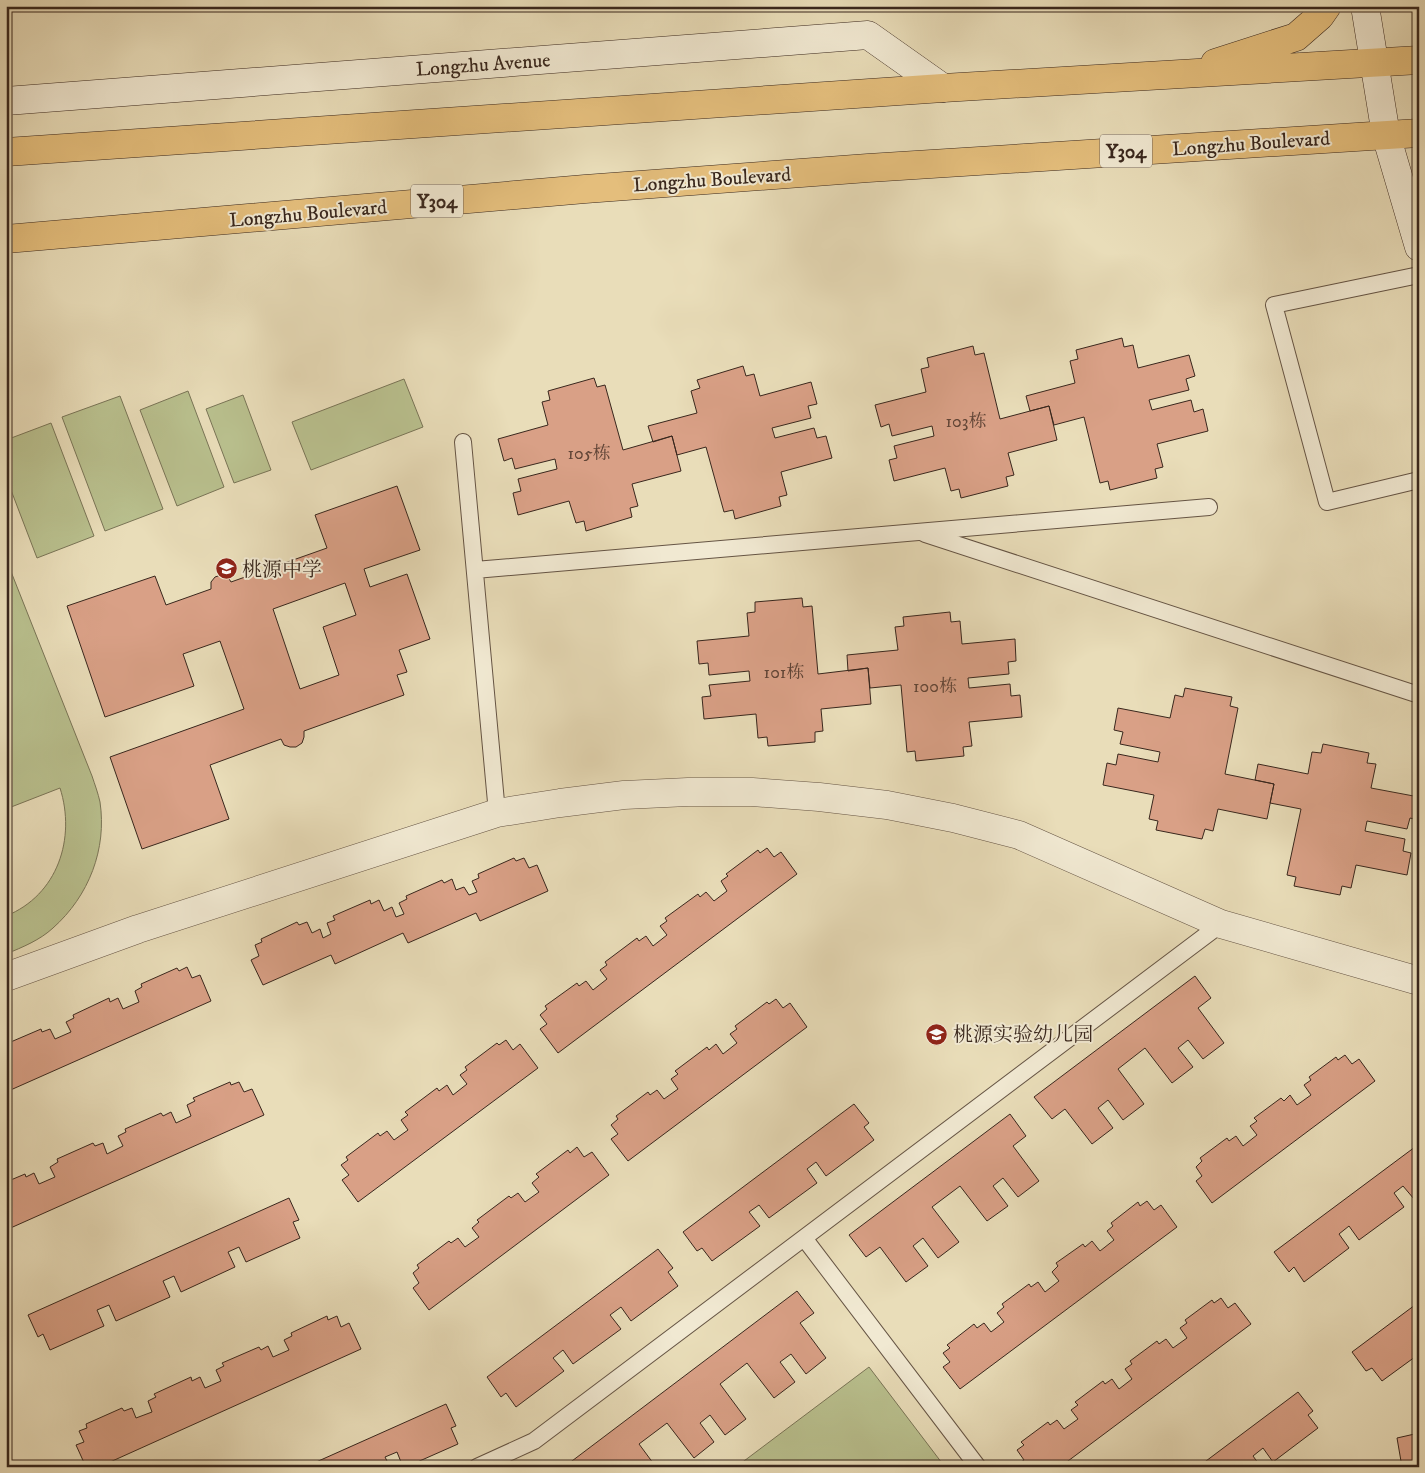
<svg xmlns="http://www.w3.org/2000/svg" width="1425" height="1473" font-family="'IM FELL DW Pica','Noto Serif SC',serif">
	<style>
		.green { fill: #b9c08e; stroke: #797456 }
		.building { fill: #d9a086; stroke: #39271d; fill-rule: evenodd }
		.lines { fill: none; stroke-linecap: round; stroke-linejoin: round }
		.lane-casing { stroke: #655444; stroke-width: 18 }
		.street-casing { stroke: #655444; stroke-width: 29 }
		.secondary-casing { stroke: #39271d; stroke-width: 29 }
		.primary-casing { stroke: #39271d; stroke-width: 29 }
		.lane { stroke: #f1e9d2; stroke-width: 16 }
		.street { stroke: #f1e9d2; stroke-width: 28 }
		.secondary { stroke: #f1e9d2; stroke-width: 28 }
		.primary { stroke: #e4be7c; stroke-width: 28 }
		.labels { text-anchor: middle; stroke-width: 4; stroke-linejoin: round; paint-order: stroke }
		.number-label { font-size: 18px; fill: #614537 }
		.shield { fill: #f1e9d2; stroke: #706153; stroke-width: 1 }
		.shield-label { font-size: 19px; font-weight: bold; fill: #39271d }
		.street-label { font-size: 20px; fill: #39271d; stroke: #f1e9d2 }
		.poi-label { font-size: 20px; fill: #39271d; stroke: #f1e9d2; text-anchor: start }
	</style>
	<rect width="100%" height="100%" fill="#e9ddb9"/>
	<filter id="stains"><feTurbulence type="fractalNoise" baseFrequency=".004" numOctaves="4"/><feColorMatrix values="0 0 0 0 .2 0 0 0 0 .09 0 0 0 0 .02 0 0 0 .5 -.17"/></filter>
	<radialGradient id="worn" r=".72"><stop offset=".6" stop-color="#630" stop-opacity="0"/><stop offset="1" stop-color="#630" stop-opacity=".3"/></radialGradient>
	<!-- green -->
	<path class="green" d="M404,379L423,427L311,470L292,422Z
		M188,391L224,487L177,506L140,410Z
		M243,395L271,470L234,483L206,409Z
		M120,396L163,509L105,531L62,417Z
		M51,423L94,536L37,558L6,477V440Z
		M6,559L92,776C95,785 98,793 100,802C107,849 89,896 53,928C40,940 23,947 6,954V916C58,895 76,838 60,788L6,809Z
		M869,1367L945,1467H736Z"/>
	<!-- building -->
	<path class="building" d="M1122,338L1124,347L1133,345L1138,368L1189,355L1195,376L1186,379L1189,390L1149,400L1152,410L1191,400L1194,412L1203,409L1208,431L1157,444L1163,467L1155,469L1157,478L1110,490L1108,481L1100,483L1084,417L1054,425L1049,406L1030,411L1026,396L1075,383L1070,361L1078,359L1076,350Z
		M973,346L975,355L984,353L1000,419L1049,406L1057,440L1008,453L1014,475L1006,477L1008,486L961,498L959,489L951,491L945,468L894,481L889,460L897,458L894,446L934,436L932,426L892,436L889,424L881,427L875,405L926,392L921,369L929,367L927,358Z
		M743,366L746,376L754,374L760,396L811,382L817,404L808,406L811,418L772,428L775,438L814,428L817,438L826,436L832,458L781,472L787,495L779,497L781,506L735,519L733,510L724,512L706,447L677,455L672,436L653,442L648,426L697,413L691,391L700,388L697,380Z
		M594,378L597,387L605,385L623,450L672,436L681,471L632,484L638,506L630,508L632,517L586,531L584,521L576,523L569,501L518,515L513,493L521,491L518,479L557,469L555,459L515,469L512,458L504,461L498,439L548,425L542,402L550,400L548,391Z
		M397,486L420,550L364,569L370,587L407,574L430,639L399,650L407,672L397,675L404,695L304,731V737L302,743L296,747H290L284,745L281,739L210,765L229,819L142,849L110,757L244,709L220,641L183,654L194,686L105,717L67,606L155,576L166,605L211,589V582L215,577L221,575L228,577L231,582L327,548L315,515ZM345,583L356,615L323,627L339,675L300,689L273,609Z
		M802,598L803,607L812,606L818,674L868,668L871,704L821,709L823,731L815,732V742L768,746L767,737L758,738L756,714L704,719L702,697L711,696L709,685L750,681L749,671L709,675L708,663L699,664L697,641L749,636L747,613L755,612V602Z
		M950,612L951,622L960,621L962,644L1015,639L1016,661L1008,662L1009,674L968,678L969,688L1010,684L1011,696L1020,695L1022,717L969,722L972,746L963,747L964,756L916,761L915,751L907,752L901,685L870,688L868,668L848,671L847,655L898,650L895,627L904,626L903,617Z
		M1185,688L1232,697L1230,706L1238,708L1225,774L1274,784L1267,819L1218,809L1213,831L1205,829L1202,839L1156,830L1158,821L1149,819L1154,795L1103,785L1107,763L1116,765L1118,754L1158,762L1160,752L1120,744L1123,732L1114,730L1118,708L1170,718L1175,695L1183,697Z
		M1323,744L1369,753L1367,763L1376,764L1371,788L1419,797L1418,820L1410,818L1407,829L1367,821L1365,831L1405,839L1403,851L1411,853L1407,875L1356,865L1351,888L1342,886L1340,895L1294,886L1296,877L1287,875L1301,809L1270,803L1274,784L1255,780L1258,764L1308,774L1312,752L1321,753Z
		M767,848L774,857L781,852L797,874L558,1053L540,1029L547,1024L540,1015L547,1009L545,1006L577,983L579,986L586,981L593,990L607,979L600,970L607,965L605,962L637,938L639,941L646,936L653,946L667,935L660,926L667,921L665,918L698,894L700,897L706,892L714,901L727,891L721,881L728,876L726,874L758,850L760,853Z
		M514,858L516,861L524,858L529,868L537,865L548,891L480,921L476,913L408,943L403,933L335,964L331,955L263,985L251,960L259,956L255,945L262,942L261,939L297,922L299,925L307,922L312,933L320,929L323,938L331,934L327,923L335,920L333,916L370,900L371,904L379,900L384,911L392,907L396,917L404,914L399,903L407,899L406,896L442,880L444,883L452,879L456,890L464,887L469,895L477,892L472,881L479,878L478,874Z
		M187,967L192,978L200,975L211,1001L6,1092V1044L41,1029L42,1032L50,1029L55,1039L71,1032L66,1022L74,1018L73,1015L109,998L110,1002L118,998L123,1009L139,1002L135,991L142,987L141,984L177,968L179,971Z
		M1195,976L1211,998L1198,1008L1224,1043L1203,1059L1188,1040L1178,1048L1193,1067L1172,1083L1145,1048L1118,1069L1144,1104L1123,1120L1108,1100L1098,1108L1113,1128L1092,1144L1065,1109L1052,1119L1034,1097Z
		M776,999L783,1008L790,1003L807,1027L628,1161L611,1139L618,1134L611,1125L618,1119L616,1116L648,1092L650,1095L657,1090L664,1099L678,1089L671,1079L678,1074L675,1071L707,1047L709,1050L716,1044L723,1054L737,1043L730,1034L737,1029L735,1026L767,1002L769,1004Z
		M506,1040L513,1050L520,1044L538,1068L358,1202L342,1180L349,1175L341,1165L348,1160L346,1157L378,1133L380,1136L387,1131L394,1140L408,1130L401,1120L408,1115L405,1112L437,1088L439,1091L447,1085L453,1095L467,1084L460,1075L467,1070L465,1067L497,1043L499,1045Z
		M1345,1055L1352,1064L1359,1059L1375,1081L1212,1203L1196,1181L1202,1176L1196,1167L1202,1161L1200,1158L1227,1138L1229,1141L1236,1136L1243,1146L1257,1135L1250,1126L1257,1121L1254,1118L1281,1098L1284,1101L1290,1095L1297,1105L1311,1095L1304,1085L1311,1080L1309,1077L1336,1057L1338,1060Z
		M230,1082L231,1085L239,1082L244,1092L252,1089L264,1115L6,1230V1182L25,1174L26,1177L34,1173L39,1184L55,1177L50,1167L58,1162L57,1159L93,1143L95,1146L103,1143L107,1154L123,1146L118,1136L126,1132L125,1129L161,1113L163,1116L171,1112L176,1123L191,1116L187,1105L195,1101L193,1098Z
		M854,1104L869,1123L864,1127L874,1140L826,1176L816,1162L807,1169L817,1183L769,1218L759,1205L749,1212L760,1226L712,1261L702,1248L697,1251L683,1232Z
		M1010,1114L1026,1136L1013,1146L1039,1181L1018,1197L1003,1178L993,1186L1008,1206L987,1221L960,1186L932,1207L959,1242L938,1258L923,1238L913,1246L928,1266L906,1282L880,1247L866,1257L849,1235Z
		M1419,1144V1196L1414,1199L1403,1186L1394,1193L1404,1207L1359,1240L1349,1226L1339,1234L1349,1248L1304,1282L1294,1267L1289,1272L1274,1252Z
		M577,1147L584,1157L592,1152L609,1175L429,1310L413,1288L419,1283L413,1273L419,1268L417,1265L449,1241L451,1243L458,1238L465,1247L479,1237L472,1228L479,1222L477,1220L509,1196L511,1198L518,1193L525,1202L539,1192L532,1183L539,1177L536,1174L568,1150L570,1153Z
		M289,1198L299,1220L293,1222L300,1238L246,1262L239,1247L228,1252L235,1267L181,1292L174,1276L163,1281L170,1297L116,1321L109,1305L97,1310L104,1326L50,1350L43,1334L38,1337L28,1315Z
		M1147,1201L1154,1210L1161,1205L1177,1227L960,1389L943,1367L950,1362L943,1353L950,1348L947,1345L974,1324L977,1328L984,1323L991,1332L1004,1322L997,1313L1004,1307L1002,1304L1029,1284L1031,1287L1038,1282L1045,1292L1059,1281L1052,1272L1058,1266L1056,1263L1083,1244L1085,1247L1092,1241L1100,1251L1114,1240L1107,1231L1113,1226L1111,1223L1138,1202L1140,1206Z
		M658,1249L673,1268L668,1272L678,1286L631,1321L621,1307L610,1315L621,1329L573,1364L563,1350L553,1358L564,1371L516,1407L506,1393L501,1397L487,1377Z
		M797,1291L814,1313L800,1323L826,1358L806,1374L791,1354L780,1362L795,1382L774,1398L747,1363L720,1384L746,1419L725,1435L710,1415L700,1423L714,1442L694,1458L667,1423L639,1444L656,1467H564Z
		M1221,1298L1228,1308L1235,1303L1251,1324L1060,1467H1018L1017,1465L1024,1460L1017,1450L1024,1445L1021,1442L1048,1422L1050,1425L1057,1420L1064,1429L1078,1419L1071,1410L1078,1405L1075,1402L1103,1381L1105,1384L1112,1379L1119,1389L1132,1379L1125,1369L1132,1364L1130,1361L1157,1341L1159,1344L1166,1339L1173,1348L1187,1338L1180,1328L1187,1323L1185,1320L1212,1300L1214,1303Z
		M1419,1302V1332L1417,1334L1419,1337V1354L1382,1381L1372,1368L1366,1371L1352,1352Z
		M327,1316L328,1320L337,1316L341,1327L349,1323L361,1349L99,1467H86L76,1445L84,1442L79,1431L87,1428L86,1424L122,1408L124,1411L132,1408L136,1418L152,1412L148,1401L156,1397L154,1394L191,1377L192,1381L200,1377L205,1388L221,1381L216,1370L224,1366L222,1363L259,1347L261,1350L268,1346L273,1357L289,1350L284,1340L292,1336L291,1333Z
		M1298,1392L1313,1411L1308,1415L1318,1428L1273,1462L1263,1448L1253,1456L1261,1467H1198Z
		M446,1404L456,1426L451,1428L458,1444L406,1467H403L397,1452L385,1457L390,1467H305Z
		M1419,1433V1467H1402L1397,1438Z"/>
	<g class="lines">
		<defs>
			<path id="lane" d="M1419,275L1274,305L1327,502L1419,480
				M463,442L497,813
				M925,534L1419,695
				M475,570L1209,507
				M804,1238L978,1467
				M477,1467L534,1441L1221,924"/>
			<path id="street" d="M6,977L138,929L497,813L560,803L624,795L688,792H752L819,797L887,805L953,818L1019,835L1221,924L1419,981"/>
			<path id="secondary" d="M1365,6L1386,135L1419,247
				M6,101L868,35L943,88"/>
			<path id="primary" d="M1215,63L1296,37L1320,16L1327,6
				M6,152L943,88L1419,60
				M6,239L585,189L868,168L1419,133"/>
		</defs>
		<!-- lane casing -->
		<use href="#lane" class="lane-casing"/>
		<!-- street casing -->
		<use href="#street" class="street-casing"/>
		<!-- secondary casing -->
		<use href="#secondary" class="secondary-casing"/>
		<!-- primary casing -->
		<use href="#primary" class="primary-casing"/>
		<!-- lane -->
		<use href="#lane" class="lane"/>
		<!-- street -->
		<use href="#street" class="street"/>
		<!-- secondary -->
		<use href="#secondary" class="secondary"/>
		<!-- primary -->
		<use href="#primary" class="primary"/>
	</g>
	<!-- icons -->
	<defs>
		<symbol id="school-disc" viewBox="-11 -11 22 22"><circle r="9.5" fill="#8f2418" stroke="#f1e9d2"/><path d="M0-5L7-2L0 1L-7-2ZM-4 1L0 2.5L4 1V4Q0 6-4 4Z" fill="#fff"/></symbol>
	</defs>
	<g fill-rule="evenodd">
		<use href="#school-disc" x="214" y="556" width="25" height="25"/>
		<use href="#school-disc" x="924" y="1022" width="25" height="25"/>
	</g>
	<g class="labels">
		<!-- number labels -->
		<g class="number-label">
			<text x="966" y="427">103栋</text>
			<text x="589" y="459">105栋</text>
			<text x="784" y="678">101栋</text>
			<text x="935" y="692">100栋</text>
		</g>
		<!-- shield labels -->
		<g class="shield">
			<rect x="1100" y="134.5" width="52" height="33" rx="4"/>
			<rect x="411" y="184.5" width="52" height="33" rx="4"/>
		</g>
		<g class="shield-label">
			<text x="1126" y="158">Y304</text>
			<text x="437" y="208">Y304</text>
		</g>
		<!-- street labels -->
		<g class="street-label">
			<text transform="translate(483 64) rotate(-4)" y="7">Longzhu Avenue</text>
			<text transform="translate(1251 143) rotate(-4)" y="7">Longzhu Boulevard</text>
			<text transform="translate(712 179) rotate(-4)" y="7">Longzhu Boulevard</text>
			<text transform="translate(308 213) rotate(-5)" y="7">Longzhu Boulevard</text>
		</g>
		<!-- poi labels -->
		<g class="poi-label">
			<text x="242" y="576">桃源中学</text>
			<text x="953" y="1041">桃源实验幼儿园</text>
		</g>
	</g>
	<!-- margin -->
	<rect width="1425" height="1473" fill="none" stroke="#e9ddb9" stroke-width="25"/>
	<rect x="8" y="8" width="1410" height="1458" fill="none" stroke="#39271d" stroke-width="2.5"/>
	<rect x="12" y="12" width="1400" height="1448" fill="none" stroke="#39271d"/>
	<rect width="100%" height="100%" filter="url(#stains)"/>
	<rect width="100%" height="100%" fill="url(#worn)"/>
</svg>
